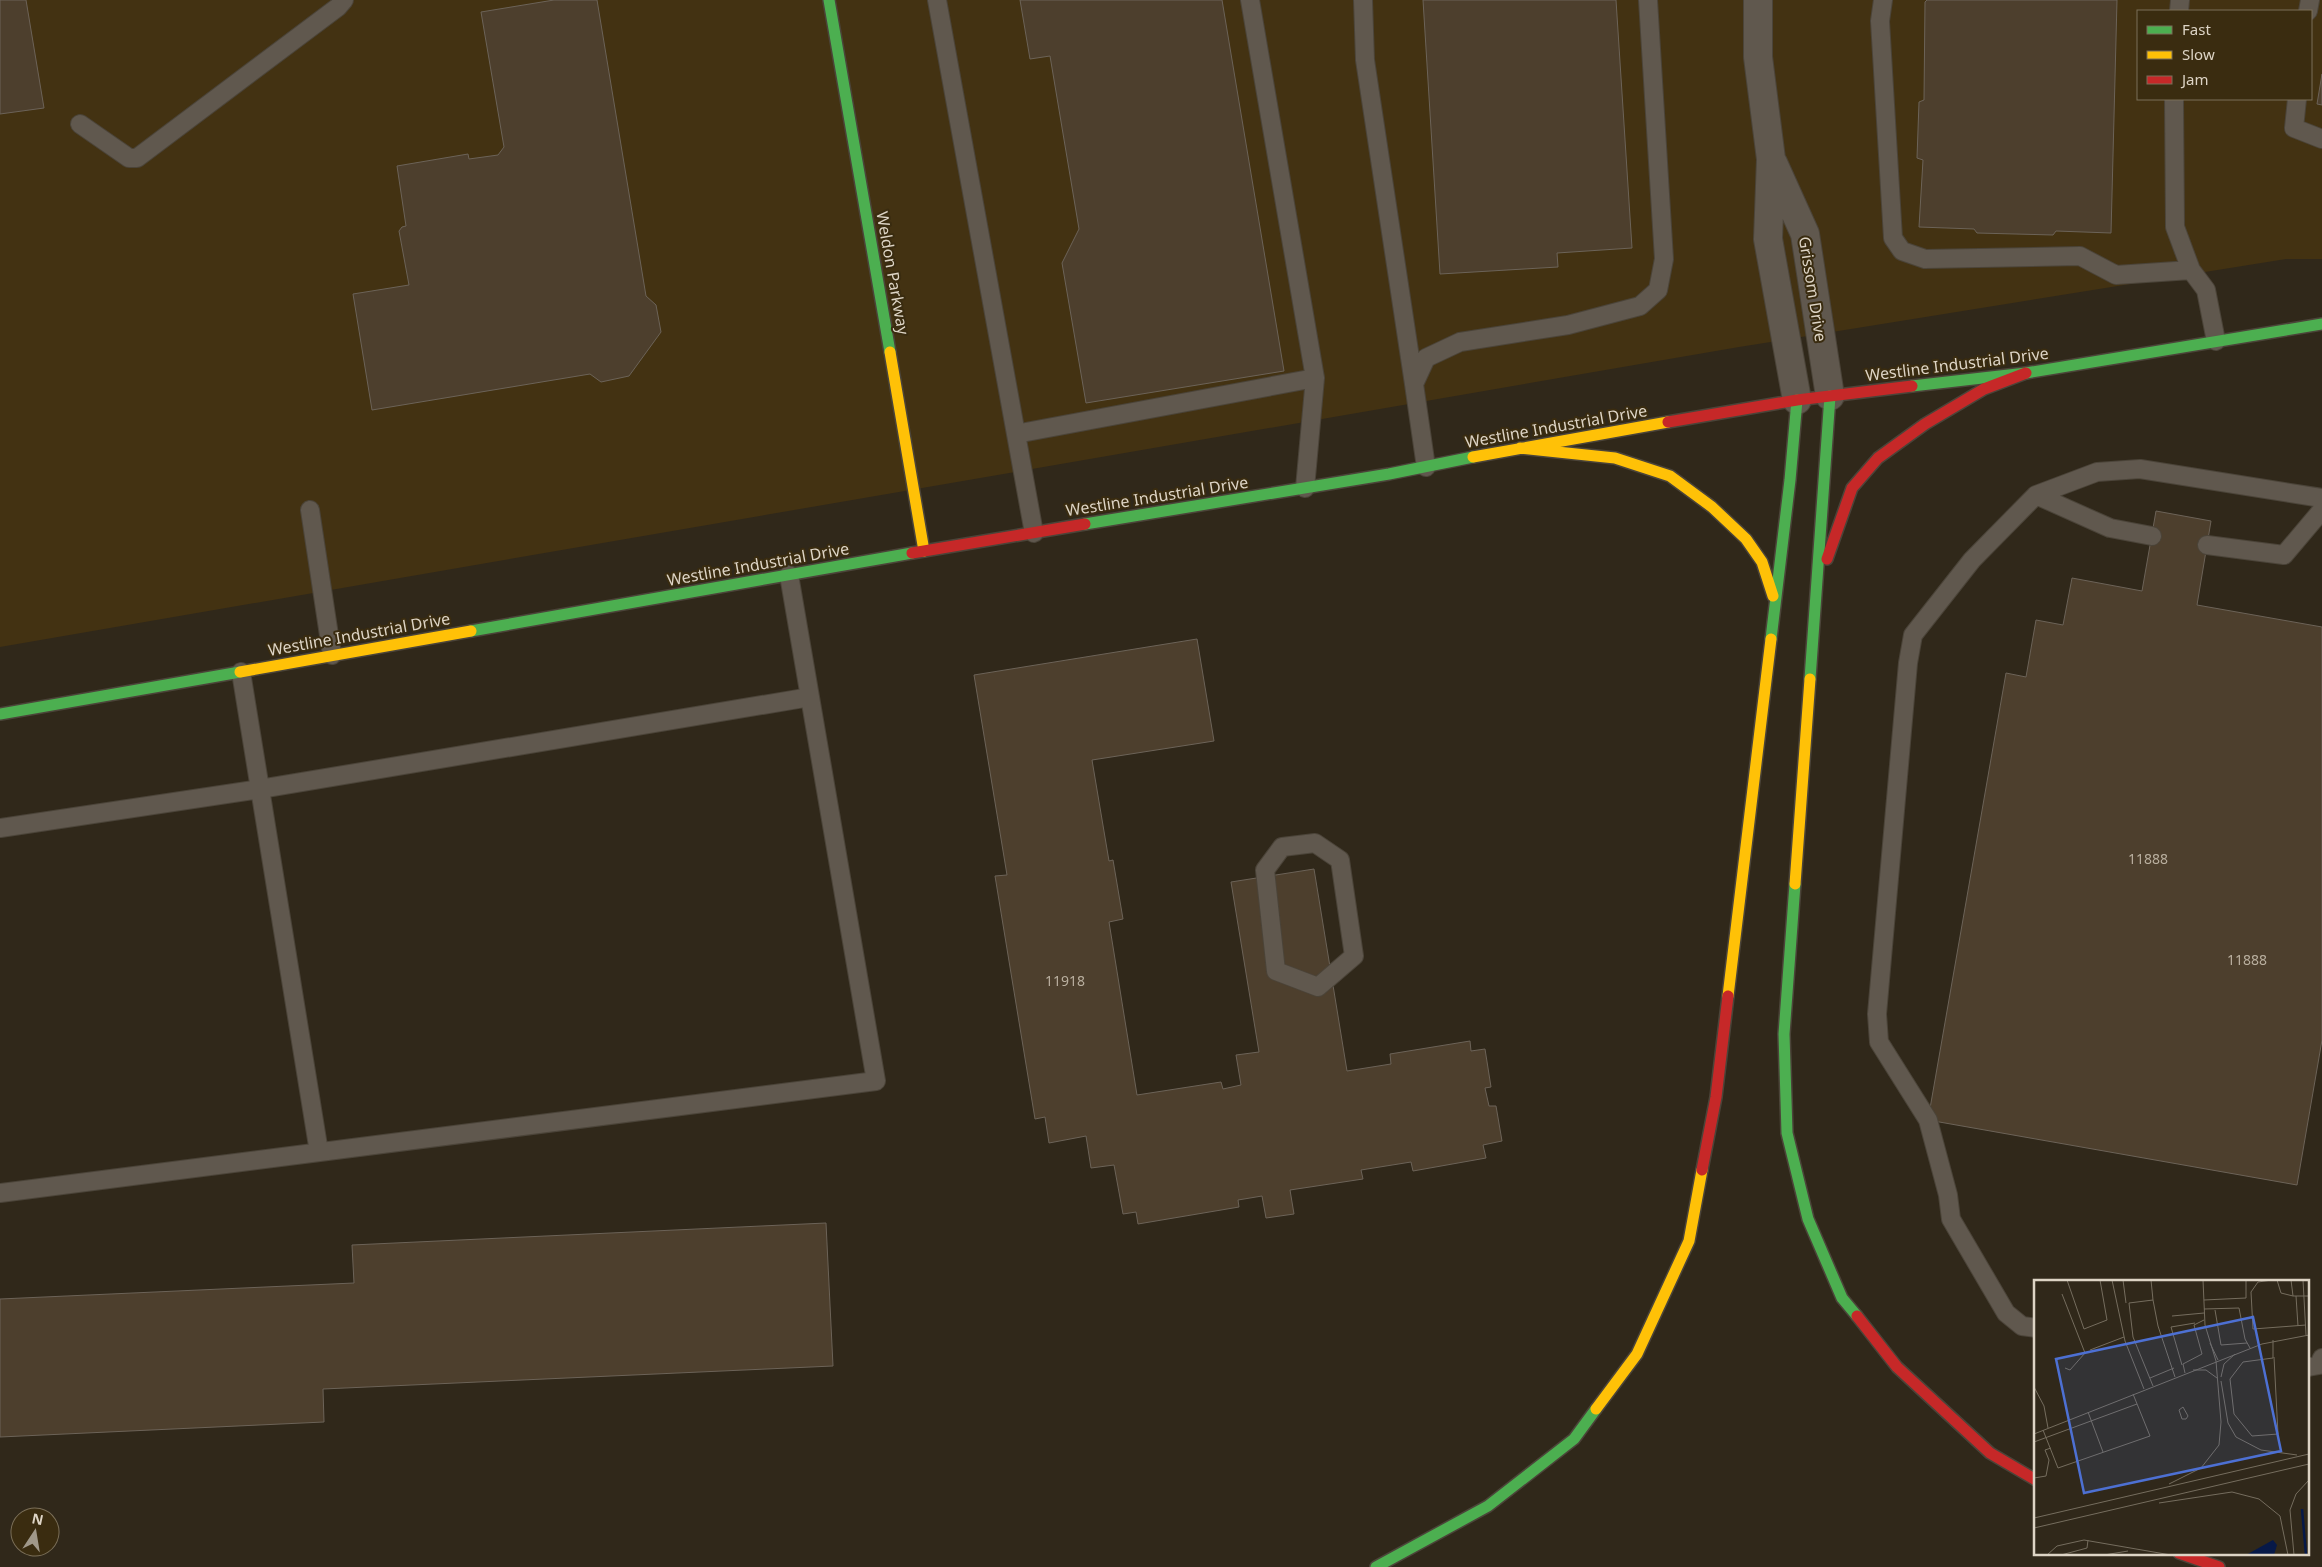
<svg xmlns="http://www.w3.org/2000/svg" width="2322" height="1567" font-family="'Noto Sans',sans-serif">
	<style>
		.built { fill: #433212; fill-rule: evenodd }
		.building { fill: #4d3f2d; stroke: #6c6358 }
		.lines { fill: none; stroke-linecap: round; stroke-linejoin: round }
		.lane-casing { stroke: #4b4439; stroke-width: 20 }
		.street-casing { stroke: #4b4439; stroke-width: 30 }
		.fast-casing { stroke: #4b4439; stroke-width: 14 }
		.slow-casing { stroke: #4b4439; stroke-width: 14 }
		.jam-casing { stroke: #4b4439; stroke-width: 14 }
		.lane { stroke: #60584e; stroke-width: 18 }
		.street { stroke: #60584e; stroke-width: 28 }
		.fast { stroke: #4caf50; stroke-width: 11 }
		.slow { stroke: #ffc107; stroke-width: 11 }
		.jam { stroke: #c62828; stroke-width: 11 }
		.labels { text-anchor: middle; stroke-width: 4; stroke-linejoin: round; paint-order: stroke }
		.number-label { font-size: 14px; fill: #b9af9f }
		.street-label { font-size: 16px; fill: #ddd4c5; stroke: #3a2c10 }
		.inset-river { fill: none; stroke: #071948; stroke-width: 2.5 }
		.inset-road { fill: none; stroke: #756d5e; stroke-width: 1 }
		.view { fill: #4d70d3; fill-opacity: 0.15; stroke: #4d70d3; stroke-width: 2.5 }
		.inset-edge { fill: none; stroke: #ddd4c5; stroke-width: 2.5 }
	</style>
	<rect width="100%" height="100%" fill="#30281a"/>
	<!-- built -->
	<path class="built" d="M0,0H2322V259H2286L1739,347L0,647ZM2138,11H2311V99H2138Z"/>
	<!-- building -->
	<path class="building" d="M0,0H26L44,108L0,114Z
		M554,0H597L646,296L656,305L661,332L629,376L601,382L590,374L372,410L353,294L409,285L399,231L402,227L406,226L397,166L468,154L469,159L498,155L504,147L481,12Z
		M1020,0H1222L1284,371L1086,403L1062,263L1079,229L1050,56L1030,59Z
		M1423,0H1616L1632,248L1557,253L1558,267L1440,274Z
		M1927,0H2117L2111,233L2056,231L2053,235L1977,233L1974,229L1919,227L1923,160L1917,158L1919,102L1924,100L1925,2Z
		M2322,74V105L2317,104Z
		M2156,511L2211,521L2197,605L2322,627V1040L2297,1185L1928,1120L2006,673L2026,677L2036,620L2063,625L2072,578L2142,591Z
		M1197,639L1214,741L1092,760L1109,861L1113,860L1123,919L1109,922L1137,1095L1221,1082L1223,1089L1241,1085L1236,1055L1259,1052L1231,882L1314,869L1347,1071L1391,1064L1390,1054L1470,1041L1471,1051L1485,1049L1491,1087L1485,1088L1489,1106H1496L1502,1141L1483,1145L1486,1158L1413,1171L1411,1162L1361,1170L1363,1179L1290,1190L1294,1214L1266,1218L1262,1196L1238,1200L1239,1207L1138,1224L1136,1212L1123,1214L1114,1165L1091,1168L1086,1136L1049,1143L1045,1117L1035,1119L995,876L1007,875L974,675Z
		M826,1223L833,1366L323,1389L324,1422L0,1437V1299L354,1283L352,1245Z"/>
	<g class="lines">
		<defs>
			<path id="lane" d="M937,0L1034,533
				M1250,0L1315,378L1305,488
				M1363,0L1365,60L1414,384
				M1883,0L1880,21L1893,238L1902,251L1925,259L2080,256L2116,275L2191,270
				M2179,11L2180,0
				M2308,11L2310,0
				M2174,99L2175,227L2191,270L2206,290L2216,341
				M2297,99L2294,128L2322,139
				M80,124L129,158H137L338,7L344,0
				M1016,434L1315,378
				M1426,467L1414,384L1426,358L1460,342L1568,325L1640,306L1658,290L1664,259L1648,0
				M2036,495L2110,528L2152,536
				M310,510L332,655
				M2207,545L2284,555L2322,510
				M241,672L319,1152
				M0,828L260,789L810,697
				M1315,843L1340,860L1354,956L1318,987L1276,971L1265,870L1282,847Z
				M0,1193L876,1081L789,575
				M2036,1328L2022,1326L2006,1313L1951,1219L1948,1195L1928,1120L1879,1042L1877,1014L1908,663L1913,635L1972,560L2036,495L2097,472L2140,469L2322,498
				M2308,1367L2319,1365L2322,1358"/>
			<path id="street" d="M1758,0V57L1771,159L1768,239L1797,400
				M1773,163L1805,234L1830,396"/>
			<path id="fast" d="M829,0L890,352
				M1912,386L2026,373L2322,324
				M1085,524L1389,474L1473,457
				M471,631L912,553
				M1771,639L1790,480L1797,400
				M1810,679L1830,396
				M0,714L240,672
				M1795,884L1784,1034L1787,1133L1808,1219L1842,1298L1857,1316
				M1376,1567L1488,1506L1574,1439L1596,1409"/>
			<path id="slow" d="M890,352L924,551
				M1520,448L1615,458L1670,476L1712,507L1746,539L1762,562L1773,596
				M1473,457L1668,422
				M240,672L471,631
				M1795,884L1810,679
				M1728,996L1771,639
				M1596,1409L1637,1354L1689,1241L1702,1170"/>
			<path id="jam" d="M1668,422L1797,400L1912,386
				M912,553L1085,524
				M1827,559L1852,488L1878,458L1925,424L1984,389L2026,373
				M1702,1170L1716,1097L1728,996
				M1857,1316L1897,1367L1990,1453L2036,1480
				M2179,1553L2219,1567"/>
		</defs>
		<!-- lane casing -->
		<use href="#lane" class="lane-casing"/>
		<!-- street casing -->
		<use href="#street" class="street-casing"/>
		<!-- fast casing -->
		<use href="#fast" class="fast-casing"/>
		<!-- slow casing -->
		<use href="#slow" class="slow-casing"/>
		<!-- jam casing -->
		<use href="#jam" class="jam-casing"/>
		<!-- lane -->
		<use href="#lane" class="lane"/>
		<!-- street -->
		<use href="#street" class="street"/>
		<!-- fast -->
		<use href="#fast" class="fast"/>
		<!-- slow -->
		<use href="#slow" class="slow"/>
		<!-- jam -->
		<use href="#jam" class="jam"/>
	</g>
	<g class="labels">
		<!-- number labels -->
		<g class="number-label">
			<text x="2148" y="864">11888</text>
			<text x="2247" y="965">11888</text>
			<text x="1065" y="986">11918</text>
		</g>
		<!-- street labels -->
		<g class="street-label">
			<text transform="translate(893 273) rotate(80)" y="6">Weldon Parkway</text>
			<text transform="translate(1813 289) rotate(81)" y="6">Grissom Drive</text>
			<text transform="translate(1957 364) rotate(-7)" y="6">Westline Industrial Drive</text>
			<text transform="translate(1556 426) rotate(-10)" y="6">Westline Industrial Drive</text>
			<text transform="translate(1157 496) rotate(-9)" y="6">Westline Industrial Drive</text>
			<text transform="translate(758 564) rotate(-10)" y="6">Westline Industrial Drive</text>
			<text transform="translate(359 634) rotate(-10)" y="6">Westline Industrial Drive</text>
		</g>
	</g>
	<!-- overview -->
	<g transform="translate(2034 1280)">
		<rect width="275" height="275" fill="#30281a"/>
		<path d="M239,260L243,265L240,275H212Z" fill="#071948"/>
		<path class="inset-river" d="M268,229L272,275"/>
		<path class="inset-road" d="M33,0L50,49L73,40L66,0M78,0L91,61L110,109M89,0L92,23M117,0L119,20M169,0L171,45L182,81M238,0L224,2L217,12L219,49L272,45M243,0L247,13L259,16M257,0L259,16H275M269,0L272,55M28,14L51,73L36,90L31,88M262,16L264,46M170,20L212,18V0M170,29L205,28L211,59L216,68M181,30L187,65L213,63M138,36L170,33M239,60V78L209,82L196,99L200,134L218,156L244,154L240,77M176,63L184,80M56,70L90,57M148,85L137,47L161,43M159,90H172L183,98M151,93L149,84L168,74L160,45L170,40M187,97L190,84L201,74M116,98L140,88M187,101L194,143L202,157L227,170L263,175M119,106L99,57L95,23L119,20L124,46L141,97M0,107L10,126L14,148M149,127L154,136L152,139H148L145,130ZM54,132L69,172M9,150L24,188L116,156L99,114M0,154L228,64L275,55M0,162L103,124M0,198L12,196L15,180L11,170L17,168M135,204L167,188L185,165L187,142L182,81M125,223L198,212L225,219L246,236L254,275M0,238L275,174M0,248L275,184M13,275L23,266L50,260L137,275M27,275L53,268L54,260M70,275L94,271M260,275L256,230L262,214L275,200"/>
		<path class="view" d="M219,37L247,171L50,213L22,79Z"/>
		<rect width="275" height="275" class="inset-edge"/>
	</g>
	<!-- legend -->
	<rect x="2137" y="10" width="175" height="90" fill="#3a2c10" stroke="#7b6f58"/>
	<rect x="2147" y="26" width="25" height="8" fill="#4caf50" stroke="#7b6f58"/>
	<text x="2182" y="35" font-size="15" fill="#ddd4c5">Fast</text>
	<rect x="2147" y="51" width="25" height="8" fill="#ffc107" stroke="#7b6f58"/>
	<text x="2182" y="60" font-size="15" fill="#ddd4c5">Slow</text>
	<rect x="2147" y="76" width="25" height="8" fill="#c62828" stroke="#7b6f58"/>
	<text x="2182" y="85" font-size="15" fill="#ddd4c5">Jam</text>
	<!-- north arrow -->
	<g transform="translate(35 1532) rotate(12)"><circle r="24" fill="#3a2c10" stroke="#7b6f58"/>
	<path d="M0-4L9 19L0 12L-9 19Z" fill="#a09889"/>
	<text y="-8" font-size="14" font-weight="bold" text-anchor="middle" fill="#ddd4c5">N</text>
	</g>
</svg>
